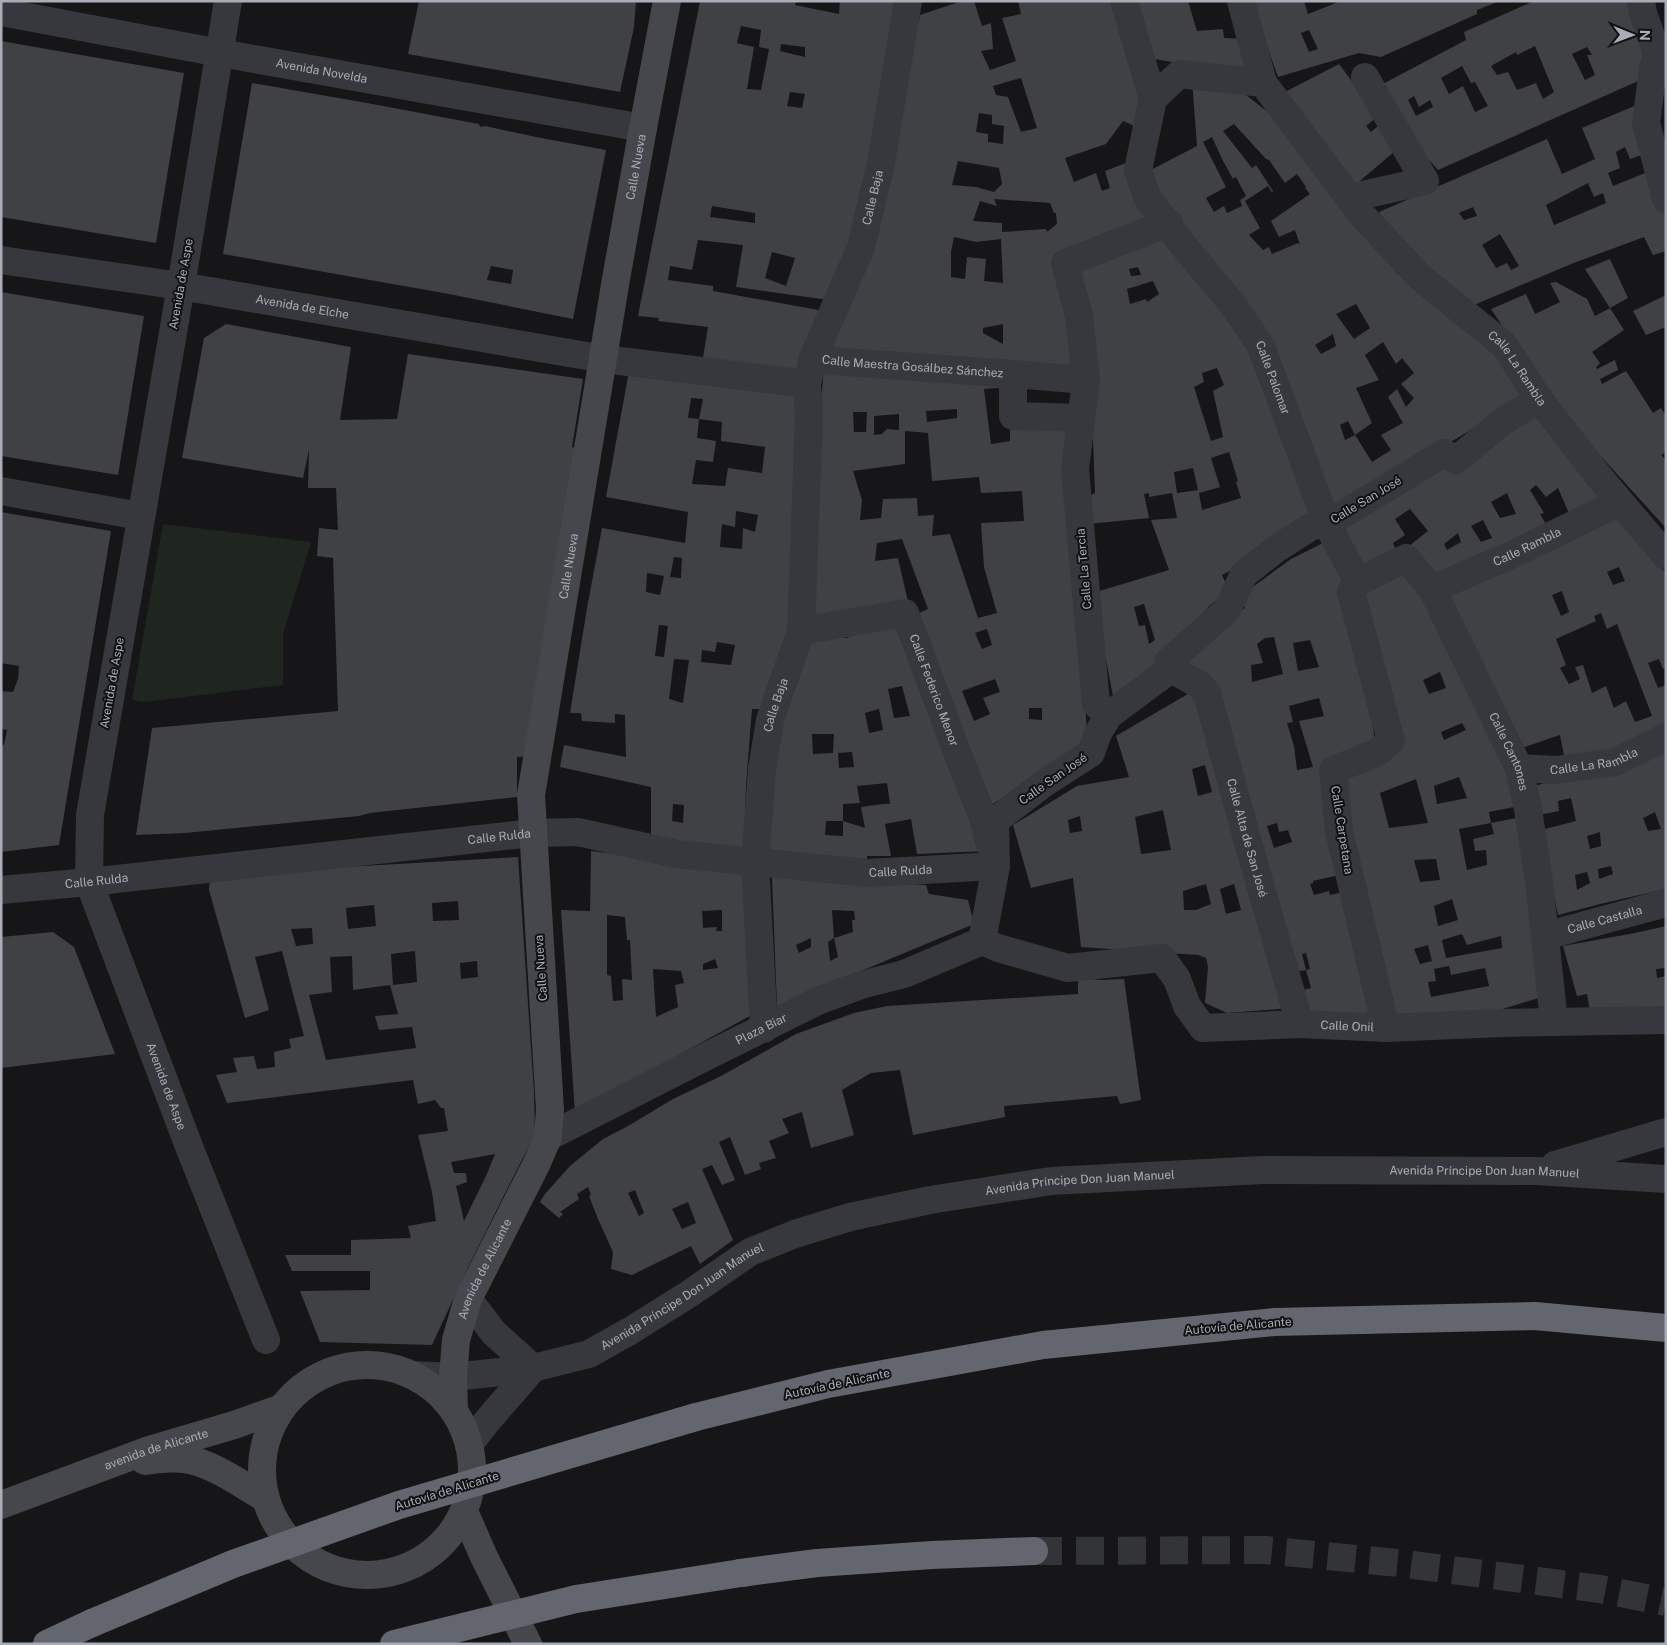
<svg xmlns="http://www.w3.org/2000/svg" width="1667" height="1645" font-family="'Public Sans',sans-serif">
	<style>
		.green { fill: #1e261f }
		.building { fill: #404145; fill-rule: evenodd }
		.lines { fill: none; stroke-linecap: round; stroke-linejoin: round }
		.highway-tunnel { stroke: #333438; stroke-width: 28; stroke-dasharray: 28 14; stroke-linecap: butt }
		.street { stroke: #37383d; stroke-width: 28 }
		.secondary { stroke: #45474d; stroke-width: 28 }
		.highway { stroke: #63666e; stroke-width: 28 }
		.highway-bridge { stroke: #63666e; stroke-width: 28 }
		.labels { text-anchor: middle; stroke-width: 4; stroke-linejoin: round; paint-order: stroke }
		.street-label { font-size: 12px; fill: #a8adb8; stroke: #111113 }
	</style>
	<rect width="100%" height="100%" fill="#161618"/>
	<!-- green -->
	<path class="green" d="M163,524L311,542L283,634V685L146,702L132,700Z"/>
	<!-- building -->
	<path class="building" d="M419,1H636L634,27L620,92L408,54Z
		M700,1H796L795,5L839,14L840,1H901L873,172L829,300L736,287L743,245L698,240L692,270L670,266L668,280L713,286V291L824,311L801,376L702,364L708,327L658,321L659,318L638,316ZM741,26L761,30L759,47L769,49L761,90L747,89L754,47L737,43ZM781,44L805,47V57L780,51ZM790,92L805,94L802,108L787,106ZM712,206L755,213V223L710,217ZM772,252L795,258L786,286L765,278Z
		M962,1H974L982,26L991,23L993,49L981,51L990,70L1016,61L1002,18L1021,14L1018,1H1114L1143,97L1137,127L1123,121L1106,144L1065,158L1074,182L1096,173L1102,191L1110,188L1105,171L1126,163L1150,228L1057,260L1074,371L824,357L906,78L920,15ZM1021,78L1037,128L1021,132L1008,97L996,95L993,86ZM979,113L992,115V124L1004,126L1003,144L988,142V134L976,132ZM958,161L999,168L1002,184L994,192L976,187L952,185ZM994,199L1050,203L1054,213H1056L1057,224L1047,232L1046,229L1002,232V223L973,221L980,201L997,206ZM954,237L976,242L1001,239L1003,283L984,281L986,259L967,257L965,279L951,277V252ZM1003,324V344L983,333V328Z
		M1135,1H1188L1197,31L1223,29L1224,38L1247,39L1251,75L1154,59Z
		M1251,1H1304L1308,14L1341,1H1500L1477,10V14L1381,57L1359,53L1278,77ZM1309,30L1318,49L1309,52L1301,33Z
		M1534,1H1631L1640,18L1645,78L1438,170L1412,141L1377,87L1466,40L1464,32ZM1535,46L1554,92L1543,99L1536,83L1517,90L1508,72L1497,75L1491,66L1516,52L1517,55ZM1587,47L1592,55H1587L1595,75L1585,80L1572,54ZM1462,66L1471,83L1475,82L1488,106L1475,112L1463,86L1449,94L1441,78ZM1414,96L1419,107L1430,100L1433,107L1416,116L1408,100Z
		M1,41L184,73L156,243L1,217Z
		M1339,64L1378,116L1366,126L1371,132L1383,122L1401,146L1354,186L1281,94Z
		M1192,80L1237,88L1278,120L1358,219L1397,273L1425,294L1494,354L1528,398L1490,417L1469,431L1334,512L1313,457L1147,172L1197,146ZM1234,124L1266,159L1269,160L1285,183L1297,174L1306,187L1305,188L1310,194L1271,221L1279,237L1295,230L1300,245L1298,243L1272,254L1269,247L1263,250L1249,235L1260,228L1245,201L1268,186L1272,193L1273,191L1256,165L1252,168L1223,131ZM1212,137L1222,159L1233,179L1236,177L1246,196L1240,200L1242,206L1227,213L1224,206L1214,212L1206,198L1226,187L1203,142ZM1356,304L1370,328L1354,339L1336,314ZM1333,334L1336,346L1321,354L1315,345ZM1383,342L1396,364L1402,358L1414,373L1401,384L1414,398L1406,407L1397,389L1388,397L1403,423L1381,435L1391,450L1372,462L1355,435L1345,440L1340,425L1348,421L1355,435L1372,423L1356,388L1379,380L1365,355Z
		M252,83L367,103L479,124L480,127L485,126L536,137L606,150L573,319L449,294L223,254ZM491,266L513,270L511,284L487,280Z
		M1639,104L1651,152L1630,159L1625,147L1616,152L1620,168L1608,173L1613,186L1655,169L1666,218V251L1653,255L1644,237L1571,264L1467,308L1437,273L1424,278L1379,212L1547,139L1562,174L1595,159L1582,128ZM1588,183L1594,197L1603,193L1606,203L1554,225L1546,205ZM1473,207L1477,216L1464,220L1459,213ZM1500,234L1519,266L1511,270L1507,263L1496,268L1482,245Z
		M1164,229L1240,330L1313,518L1268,551L1222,575L1229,590L1207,608L1208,620L1137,685L1113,696L1093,593L1169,570L1151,520L1177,518L1172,493L1149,497V493L1144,494L1149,518L1088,524L1087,497L1095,493L1092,410L1075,262ZM1138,267L1141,275L1131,276L1129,269ZM1153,281L1159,294L1147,302L1146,299L1130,304L1127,289ZM1217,368L1224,385L1213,391L1223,437L1211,441L1194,387L1204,382L1202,373ZM1229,452L1238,481L1236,482L1241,498L1202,510L1199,493L1220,487L1211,458ZM1193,468L1198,490L1177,493L1174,472ZM1144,604L1155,640L1149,644L1145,625L1139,626L1134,607Z
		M1610,259L1628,298L1610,308L1585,269Z
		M1556,282L1587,299L1595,316L1610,308L1624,330L1592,352L1600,363L1596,367L1597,369L1615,360L1618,370L1600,379L1602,384L1626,371L1653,413L1661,408L1666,416V452L1661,455L1666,460V528L1556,407L1491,309L1526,294L1535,314L1560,302L1550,283Z
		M1,292L144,316L118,475L1,456Z
		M1666,295V327L1646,335L1633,311Z
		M226,324L351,347L340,420L397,419L408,354L583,379L572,447L580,450L531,756L517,757V797L370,813L359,816L185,833L136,835L152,728L338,711L333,558L317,556L319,528L338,530L336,488H308L309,450L303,478L182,458L204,338Z
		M824,369L1008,387L984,389L991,444L1010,441V430L1066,423L1088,747L989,806L913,616L928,609L902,539L877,543L875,561L898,558L908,602L812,620L820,413ZM957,409V418L927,422L926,411ZM853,412H867L866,432H854ZM899,414V430L887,429L882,434L874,435V416ZM905,431L928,433L932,481L979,477L981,493L1022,491L1024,521L981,523L984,567L997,613L978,618L950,534L932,536L934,515L918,516L917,498L883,499L881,518L860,520L862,500L853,471L905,464ZM987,629L992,645L982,649L975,633ZM995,679L1000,692L983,698L990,714L974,721L962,691ZM1029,708H1042V720L1029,719Z
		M629,371L799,388L795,635L770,709H752L746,785L744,852L651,839V787L560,767L564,745L626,757L625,715L615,714V723L582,721L581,713H570L587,608L602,528L685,543L688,512L606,497ZM691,398L703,399L699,419L722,422L721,441L765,447L762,473L728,468L725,486L692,484L696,460L713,462L716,441L697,438L699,419L688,418ZM736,511L758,515L755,532L743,528L742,549L720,547L722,524L735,527ZM674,557L682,558L681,578L670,577ZM647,573L664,576L660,595L646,592ZM659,625L668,626L664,657L655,656ZM717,642L735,645L731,665L701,662L702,650L715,652ZM674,659L689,660L683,703L669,699ZM673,804L684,805L683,823L672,821Z
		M1540,413L1610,498L1571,518L1558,488L1546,497L1536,485L1530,490L1544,513L1540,514L1550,531L1434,578L1404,550L1428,531L1410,509L1395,519L1405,535L1393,543L1397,552L1367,571L1336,527L1515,429ZM1507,493L1516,514L1500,518L1491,502ZM1483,520L1492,538L1481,542L1471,526ZM1458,533L1461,542L1447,550L1444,544Z
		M1,512L111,531L59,845L1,852V745H4L7,730L1,729V691L13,692L18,679L19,666L1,663Z
		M1622,513L1666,574V668L1663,669L1659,659L1648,663L1658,688L1666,685V730L1634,744L1565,760L1560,735L1516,750L1440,591ZM1619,567L1625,581L1613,585L1607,572ZM1562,591L1569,612L1561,616L1552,595ZM1601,613L1607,629L1617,624L1652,716L1635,722L1626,701L1614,708L1606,686L1592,693L1583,665L1575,667L1580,679L1569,684L1560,668L1566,665L1556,639L1596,621L1594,616Z
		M1331,539L1361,652L1376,748L1324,765L1339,875L1313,881V883L1310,884L1314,895L1329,891L1330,895L1343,892L1375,1012L1309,1018L1299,991L1311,988L1306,970L1292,972L1232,759L1177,669L1211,631L1245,608L1239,597L1291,559ZM1274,637L1283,674L1252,682L1251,665L1263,663L1257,644L1265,638ZM1310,640L1319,667L1298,671L1293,643ZM1319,698L1324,716L1299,721L1313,767L1297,770L1294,746L1287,723L1293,722L1289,706ZM1277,823L1279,832L1288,830L1292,842L1274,848L1267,826ZM1306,953L1310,969L1306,970L1302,954Z
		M1410,568L1524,805L1489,812L1491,823L1459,829L1467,870L1487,865L1486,850L1475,851L1473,839L1494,834L1491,823L1526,816L1548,995L1496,1011L1391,1020L1338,775L1402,745L1357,594ZM1440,672L1446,688L1429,694L1423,680ZM1462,723L1466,730L1444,740L1441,732ZM1459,777L1467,798L1437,804L1434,786ZM1416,779L1428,823L1389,828L1380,793ZM1436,859L1440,880L1420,882L1414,860ZM1452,899L1458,920L1438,926L1434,906ZM1462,934L1467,945L1501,936L1502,948L1446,958L1442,940ZM1428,945L1432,961L1420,964L1414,949ZM1449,966L1451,975L1485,968L1489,986L1431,997L1428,982L1436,981L1434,969Z
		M904,625L987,851L917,854L911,819L885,824L891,856H867V861L769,857L763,784L804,634L848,638L851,633ZM902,686L910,716L894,718L888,689ZM879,709L883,730L869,733L865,713ZM812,734H834L833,753L813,754ZM852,752L854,767L839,768L838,753ZM887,783L890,804H883L861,807L865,828L843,821V836L825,835L826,821H843V804L860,803L857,786Z
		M1198,688L1292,1008L1227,1013L1205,1003L1208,967L1206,958L1198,955L1081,947L1073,878L1031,888L1013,825L1077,786L1129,777L1116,736ZM1205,765L1212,792L1198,796L1192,769ZM1163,810L1171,850L1141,854L1135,817ZM1080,816L1082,831L1070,833L1068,820ZM1206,884L1211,904L1196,910H1184L1183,891ZM1234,884L1241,910L1226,914L1220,889Z
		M1666,744V889L1604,903L1558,915L1541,830L1576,821L1571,798L1558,801L1559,811L1539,815L1532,787ZM1655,812L1661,829L1648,831L1643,818ZM1600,832L1601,846L1590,849L1587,836ZM1611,866L1613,874L1599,879L1598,869ZM1587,872L1590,883L1577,890L1575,875Z
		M591,851L751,871L757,1012L575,1112L561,910L590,911ZM722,910V931H716L717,927L703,928L702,911ZM607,915L625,917L627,940H630L632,980L622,979L623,1000L613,1001L611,976L607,975ZM715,959L718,968L703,970V964ZM653,969L681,971L684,983L675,985L678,1007L656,1017Z
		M518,857L534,1092L535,1134L470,1263L432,1345L320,1342L300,1291L370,1290V1271H292L285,1255H351V1240L411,1238L408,1226L436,1221L432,1192L418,1135L448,1131L444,1108H441L435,1100L418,1104L413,1080L227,1103L216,1075L237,1072L233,1058L254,1056L257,1069L275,1067L274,1052L291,1048L289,1039L304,1036L282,951L255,957L269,1010L245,1018L209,890L210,879L276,871ZM458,901L459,920L433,921L432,903ZM374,905L376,926L348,929L346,908ZM312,928L313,944L296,946L291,929ZM415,951L417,982L393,985L391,954ZM352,956L353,990L390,985L398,1014L375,1016L379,1030L412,1027L416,1048L326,1060L309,995L332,992L330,957ZM477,961L478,977L461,979L460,963ZM495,1154L486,1176L464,1221L456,1186L467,1182L466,1173H454L451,1162Z
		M772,877L926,885L929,894L968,900L974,924L777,1006ZM832,910L854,911L855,920H852L853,932L834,938L838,957L830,961L828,942L834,938ZM811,938V947L799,953L796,945Z
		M1666,926V968L1656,969L1657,978L1666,976V1011H1590L1587,994L1577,996L1563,946L1635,933Z
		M53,932L74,947L115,1054L1,1068V937Z
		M1078,978L1101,980L1124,979L1141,1100L1120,1104L1117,1096L1004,1106L1005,1117L913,1135L900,1070L871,1073L842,1090L854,1135L811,1148L802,1112L782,1119L789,1133L769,1141L776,1158L759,1163L761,1169L745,1175L730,1137L719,1142L735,1180L722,1185L712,1165L702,1169L733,1240L700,1264L691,1246L632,1275L611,1269L613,1252L598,1219L589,1196L591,1195L588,1187L577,1194L579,1199L560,1212L563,1214L559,1218L540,1202L545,1194L570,1166L603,1139L628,1126L673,1099L721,1076L796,1034L854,1013L887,1006L1078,994ZM635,1190L644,1213L639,1216L628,1193ZM688,1202L696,1223L682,1229L672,1209Z"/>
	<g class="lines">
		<!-- highway-tunnel -->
		<path class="highway-tunnel" d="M1034,1551L1264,1550L1398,1563L1600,1589L1666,1602"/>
		<!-- street -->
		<g class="street">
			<path id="s1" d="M228,1L181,286L90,815L89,882L188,1144L266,1340"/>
			<path id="s2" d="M1124,1L1153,99L1138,170L1147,197L1183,245L1234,306L1261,346L1327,524L1358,582"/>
			<path d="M1241,1L1263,83"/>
			<path d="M1641,1L1643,13L1657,53L1653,69L1646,123L1666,199"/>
			<path id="s3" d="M1,12L220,53L643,128"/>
			<path id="s4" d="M1153,99L1179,74L1263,83L1362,215L1420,277L1504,345L1539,399L1600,478L1666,556"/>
			<path d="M1350,198L1425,181L1365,77"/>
			<path id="s5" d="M1,260L181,286L604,359L807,384"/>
			<path id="s6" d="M813,358L844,362L1013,374"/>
			<path id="s7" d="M1539,399L1502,422L1456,460L1444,453L1327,524L1312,526L1276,549L1244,574L1227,610L1168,662L1171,669L1109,715L1098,733L1091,753L1043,784L995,821L996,866L982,941L998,948L1068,968L1162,958L1177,979L1187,1006L1203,1028L1300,1024L1386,1028L1501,1023L1666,1020"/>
			<path d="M1080,418L1013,416V374L1086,380"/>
			<path d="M1,491L140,516"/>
			<path id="s8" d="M1432,589L1509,556L1620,502"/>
			<path id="s9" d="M801,631L905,613L962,765L982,815L990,845"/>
			<path id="s10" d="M1171,669L1200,685L1207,693L1251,853L1300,1024"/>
			<path d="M1109,715L1096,704L1075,469L1086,380L1079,316L1065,263L1169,223"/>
			<path id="s11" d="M1519,768L1556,770L1615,762L1666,737"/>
			<path id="s12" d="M1,890L89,882L533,833L578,832L677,854L868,873L996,866"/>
			<path id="s13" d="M1545,936L1666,903"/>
			<path id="s14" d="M1386,1028L1339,831L1333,770L1376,753L1391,741L1351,592L1358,582L1406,558L1432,589L1519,768L1528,809L1539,881L1554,1022"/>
			<path id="s15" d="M764,1029L755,863L762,769L770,720L801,631L809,416L807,384L813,358L861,247L881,163L908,1"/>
			<path id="s16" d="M548,1137L705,1057L820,1000L861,985L904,974L982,941"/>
			<path d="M1555,1165L1666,1132"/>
			<path d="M468,1299L494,1333L533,1368"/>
			<path id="s17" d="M412,1375L453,1377L500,1372L533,1368L589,1354L630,1331L689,1294L750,1252L795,1234L850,1217L930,1200L1051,1181L1263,1170L1536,1171L1666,1179"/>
			<path d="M469,1445C488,1417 512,1394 533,1368"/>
		</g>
		<!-- secondary -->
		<g class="secondary">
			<circle cx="367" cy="1470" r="105"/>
			<path id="s18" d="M454,1411L453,1377L456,1340L468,1299L536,1165L548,1137L550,1110L531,795L616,279L643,128L667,1"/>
			<path d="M145,1461C158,1459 171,1458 184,1459C211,1462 242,1485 265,1498"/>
			<path id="s19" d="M1,1505L146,1451L234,1425L282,1408"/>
			<path d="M464,1511L484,1557L528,1644"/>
		</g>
		<!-- highway -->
		<path class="highway" d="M696,1417L828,1384L1043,1345L1274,1322L1535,1316L1666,1328
			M741,1573L817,1563L932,1555L1034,1551
			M47,1644L92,1623"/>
		<!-- highway-bridge -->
		<path class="highway-bridge" d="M92,1623L233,1564L399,1505L696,1417
			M394,1644L576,1599L741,1573"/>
	</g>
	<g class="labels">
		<!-- street labels -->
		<g class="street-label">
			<text dy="4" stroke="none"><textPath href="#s3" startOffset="326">Avenida Novelda</textPath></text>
			<text dy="4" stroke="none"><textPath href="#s18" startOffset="1274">Calle Nueva</textPath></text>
			<text dy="4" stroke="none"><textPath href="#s15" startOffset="850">Calle Baja</textPath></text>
			<text transform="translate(181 284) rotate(-80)" y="4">Avenida de Aspe</text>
			<text dy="4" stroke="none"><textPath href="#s5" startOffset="305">Avenida de Elche</textPath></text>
			<text dy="4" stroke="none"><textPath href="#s6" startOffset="100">Calle Maestra Gosálbez Sánchez</textPath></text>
			<text dy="4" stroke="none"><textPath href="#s4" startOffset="505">Calle La Rambla</textPath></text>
			<text dy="4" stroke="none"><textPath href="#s2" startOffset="425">Calle Palomar</textPath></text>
			<text transform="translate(1366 500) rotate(-31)" y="4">Calle San José</text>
			<text dy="4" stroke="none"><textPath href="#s8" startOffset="104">Calle Rambla</textPath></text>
			<text dy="4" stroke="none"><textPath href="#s18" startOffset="869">Calle Nueva</textPath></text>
			<text transform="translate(1084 569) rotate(-95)" y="4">Calle La Tercia</text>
			<text transform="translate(112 683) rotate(-80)" y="4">Avenida de Aspe</text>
			<text dy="4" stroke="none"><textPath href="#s9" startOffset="188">Calle Federico Menor</textPath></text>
			<text dy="4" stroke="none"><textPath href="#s15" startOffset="326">Calle Baja</textPath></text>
			<text dy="4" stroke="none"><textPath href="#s14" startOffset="770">Calle Cantones</textPath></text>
			<text dy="4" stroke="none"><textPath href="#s11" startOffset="76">Calle La Rambla</textPath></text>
			<text transform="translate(1053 779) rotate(-35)" y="4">Calle San José</text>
			<text transform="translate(1342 830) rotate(81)" y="4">Calle Carpetana</text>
			<text dy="4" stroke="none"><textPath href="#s12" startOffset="501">Calle Rulda</textPath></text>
			<text dy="4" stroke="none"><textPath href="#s10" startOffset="194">Calle Alta de San José</textPath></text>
			<text dy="4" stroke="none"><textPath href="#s12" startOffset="906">Calle Rulda</textPath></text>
			<text dy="4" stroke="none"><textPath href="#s12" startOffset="96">Calle Rulda</textPath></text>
			<text dy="4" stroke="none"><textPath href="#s13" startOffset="62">Calle Castalla</textPath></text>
			<text transform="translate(541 968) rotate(-94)" y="4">Calle Nueva</text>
			<text dy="4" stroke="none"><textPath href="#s7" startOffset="1248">Calle Onil</textPath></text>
			<text dy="4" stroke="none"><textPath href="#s16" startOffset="239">Plaza Biar</textPath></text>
			<text dy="4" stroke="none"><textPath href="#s1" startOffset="1111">Avenida de Aspe</textPath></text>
			<text dy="4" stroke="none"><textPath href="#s17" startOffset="1114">Avenida Príncipe Don Juan Manuel</textPath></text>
			<text dy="4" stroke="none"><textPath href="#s17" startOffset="709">Avenida Príncipe Don Juan Manuel</textPath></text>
			<text dy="4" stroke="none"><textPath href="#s18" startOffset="148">Avenida de Alicante</textPath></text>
			<text dy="4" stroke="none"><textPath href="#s17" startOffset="289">Avenida Príncipe Don Juan Manuel</textPath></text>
			<text transform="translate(1238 1326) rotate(-5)" y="4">Autovía de Alicante</text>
			<text transform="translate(837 1384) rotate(-12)" y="4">Autovía de Alicante</text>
			<text dy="4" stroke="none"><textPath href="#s19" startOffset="165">avenida de Alicante</textPath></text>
			<text transform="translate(447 1491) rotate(-17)" y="4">Autovía de Alicante</text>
		</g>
	</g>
	<!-- border -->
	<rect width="1667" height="1645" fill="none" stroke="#a8adb8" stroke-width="5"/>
	<!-- north arrow -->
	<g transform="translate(1632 35) rotate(91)" stroke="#111113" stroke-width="4" paint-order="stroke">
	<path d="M0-4L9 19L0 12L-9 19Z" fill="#a8adb8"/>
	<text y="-8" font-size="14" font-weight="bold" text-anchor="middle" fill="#a8adb8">N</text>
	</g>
</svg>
